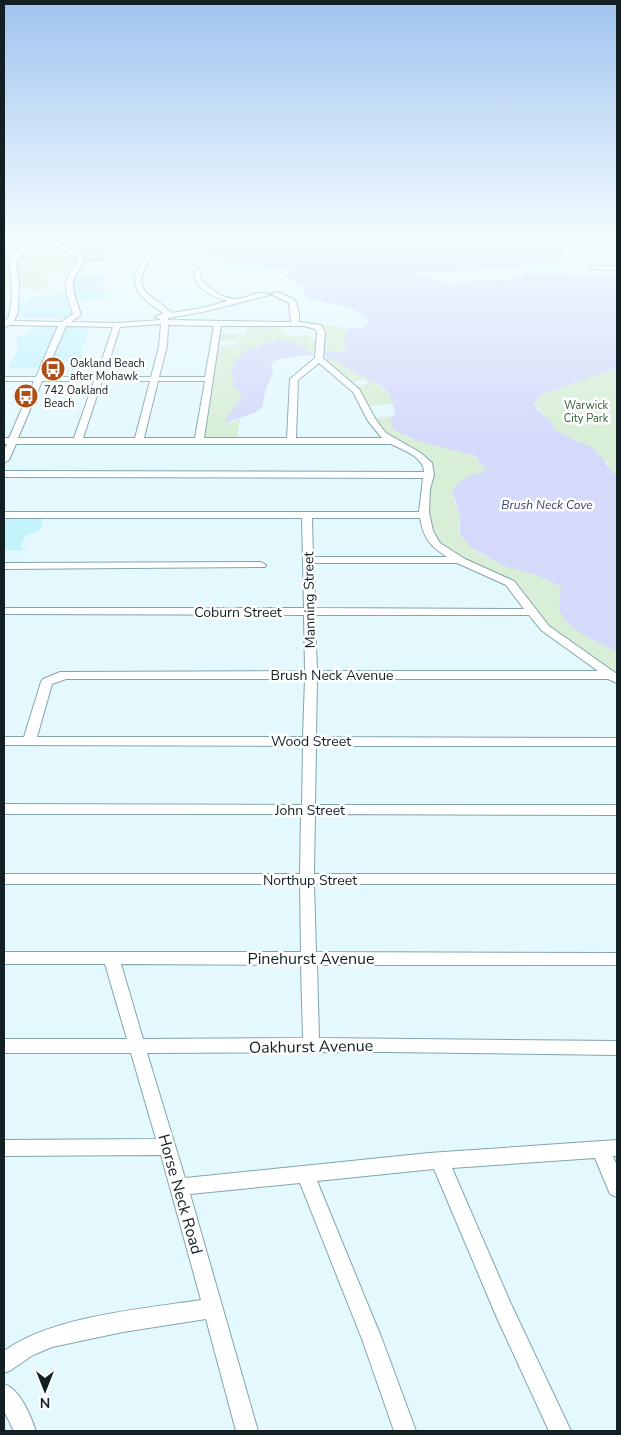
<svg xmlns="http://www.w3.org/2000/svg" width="621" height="1435" font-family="'Nunito Sans',sans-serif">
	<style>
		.built { fill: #c5f3fc }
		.green { fill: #d8eed7 }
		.water { fill: #d5dafa }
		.building { fill: #bde0d7; stroke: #77978f }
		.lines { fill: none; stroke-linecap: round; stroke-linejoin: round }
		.minor-casing { stroke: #82a4ab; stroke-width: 2 }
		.minor { fill: #fff; fill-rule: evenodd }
		.labels { text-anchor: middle; stroke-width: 5; stroke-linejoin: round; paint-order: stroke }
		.far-poi-label { font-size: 11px; fill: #122023; stroke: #fff; text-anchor: start }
		.far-park-label { font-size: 11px; fill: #325f34; stroke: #fff }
		.far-water-label { font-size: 12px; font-style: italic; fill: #3c4072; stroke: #fff }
		.street-label { font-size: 14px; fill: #122023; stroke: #fff }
		.near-street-label { font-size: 16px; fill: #122023; stroke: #fff }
	</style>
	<rect width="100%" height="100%" fill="#e4f9fe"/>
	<!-- built -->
	<path class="built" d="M72,276L106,277L105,283L98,285L110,298L73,302L76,318H13L15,302H27L31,298L42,295L70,294Z
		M35,325L90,326L85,338L87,342L82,347L81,353L83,355L81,360H74L72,362H46L42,368H8L17,351L18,344L16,343L18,336L24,335Z
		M4,515H44L40,530L26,536L21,544L22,548L30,550L16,551L4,549Z"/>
	<!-- green -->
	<path class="green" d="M4,237H52L53,241L65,247L94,241L123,246L127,250L118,255L119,258L115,259L81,262L73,273C62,273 48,270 44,282L50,287L48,290L35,293L30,288L4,289Z
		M321,324L348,328L345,329V345L348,349L325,353L323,350Z
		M247,326H281L282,331C285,332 286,334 289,335C300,338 308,331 316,342L314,353L290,341L275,340L264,346L253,348L235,363L231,374L235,379L233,386L242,395L225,421L229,423L242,418L240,420L237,440H200L218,345H237L238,341H218L220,334L246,335Z
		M321,355C329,356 385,387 389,393C392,396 393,400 393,404L368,406L355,387L369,383L364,379L350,382Z
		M617,368V476L611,471L606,461L596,451L574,439L553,430V424L534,404L540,396L548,392Z
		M392,416L390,419C404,455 479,439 485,471L454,488L452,495L460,515L459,530L474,550L503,566L534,574L561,587V614C575,632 597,643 617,651V680L571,649L543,627L516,590L457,560L429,533V482L434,475L432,463L384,432L374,418Z"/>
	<!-- water -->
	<path class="water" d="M207,237H617V246L564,251L559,260L554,262L496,269L406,273L431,277L448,286L479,280L505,281L527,273L617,277V368L548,392L540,396L534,404C538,414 554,419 554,430L593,448L603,458L608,467L617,476V651C597,643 569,631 559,610L561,587L534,574L503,566L469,546L460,534V515L452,491C457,481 474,473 485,471L484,467L475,456L418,441L394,430L390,419L395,413C392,402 392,395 383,387L326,356L304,355L276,360L271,363L273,374L266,388L262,408L254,413L226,423L225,421L242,395L231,384L235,379L230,372L235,365L234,361L248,349L280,339L295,343L312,353L345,351L348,349L345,345V329L363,328L369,322C355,302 325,305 304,296L303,294L307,288L285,278L286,275L292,272L291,269L236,263L201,254L193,249L194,246Z"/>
	<!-- building -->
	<path class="building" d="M89,249L105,259L89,261L83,251Z"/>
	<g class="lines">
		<defs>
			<path id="minor" d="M39,240L56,241L82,256L84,262C67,286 73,288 81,315L71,322L117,323L161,320L155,317L163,313C147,302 125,288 139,266C142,261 145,257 149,254L152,256C128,292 148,291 172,313L202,308L227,301C213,296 200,292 194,277L196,270L199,268L202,270L200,277C206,288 223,299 236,299C247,299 259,288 270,295L203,312L168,318V320L291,322L289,303L271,294L278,292L295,300L299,313V322L321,325L325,332L323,358L359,389L376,420L386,433L421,453L432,463L434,475L430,489L429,512L433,531L440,543L465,559L514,581L549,626L617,674V683L608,679H317L316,737L617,738V746H316L315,805H617V815L315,814L314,874H617V884H314L316,952L617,953V965H317L319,1038L617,1041V1055L387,1052L147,1053L185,1178L429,1153L617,1140V1156H613L617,1166V1197L610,1194L595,1158L452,1168L511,1304L571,1431H549L497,1318L434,1169L317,1181L382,1339L416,1431H394L362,1339L300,1183L190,1194L258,1431H236L206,1319L123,1332L52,1347L33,1355L11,1370L4,1373V1351C52,1316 142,1309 201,1300L161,1155L4,1156V1140L156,1139L131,1053H4V1039H127L105,964H4V952H301L300,884H4V874H300L301,814H4V804L302,805L303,746L4,745V737H24L41,682L43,679L60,672L305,671L304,615L4,614V608H304L302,518H4V512H419L423,478L4,477V471L424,472C424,457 403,450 391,444H16L9,460L4,463V450L7,444H4V438H9L34,381H4V377H36L58,326L9,325L4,328V321L9,317C11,307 12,296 12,285C12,278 9,271 10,265C11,251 28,243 39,240ZM40,244H53L76,257L78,262C60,285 65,288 73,314L61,322L14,321L18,312L19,283L16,264L20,257L29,247ZM161,324L159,346L151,377H104L120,327ZM168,325L214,326L205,377H159L167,346ZM66,326L113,327L96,377H44ZM221,326H304L315,329L317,332L315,358L290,379L287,438H204ZM319,363L353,392L368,421L382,438H296L298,380ZM42,381H94L74,438H18ZM102,381H150L135,438H83ZM158,381H205L195,438H144ZM312,518H420C424,539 430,546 447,557H313ZM314,563H457L506,585L524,609L315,608ZM315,615H529L541,630L598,671H317ZM66,679H305L303,737H37L52,684ZM121,964L301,965L303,1038L143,1039Z
				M593,266H617V270L591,269L590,268Z
				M261,562L266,565L265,567L4,569V563Z
				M4,1384C21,1390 30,1415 36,1431H14L4,1411Z"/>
		</defs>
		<!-- minor casing -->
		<use href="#minor" class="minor-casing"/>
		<!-- minor -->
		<use href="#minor" class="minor"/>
	</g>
	<!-- sky -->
	<linearGradient id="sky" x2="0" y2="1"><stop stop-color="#a0c3ef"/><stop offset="0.54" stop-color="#f3fcff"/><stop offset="1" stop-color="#f3fcff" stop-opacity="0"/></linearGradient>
	<rect width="621" height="438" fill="url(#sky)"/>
	<!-- icons -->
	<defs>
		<symbol id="bus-disc" viewBox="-11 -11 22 22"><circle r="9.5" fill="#b14d16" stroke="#fff"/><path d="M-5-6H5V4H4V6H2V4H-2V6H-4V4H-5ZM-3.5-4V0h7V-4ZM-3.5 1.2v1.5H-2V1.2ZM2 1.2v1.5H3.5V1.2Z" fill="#fff"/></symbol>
	</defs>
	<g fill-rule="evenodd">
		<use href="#bus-disc" x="39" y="355" width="28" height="28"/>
		<use href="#bus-disc" x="12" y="382" width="28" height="28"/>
	</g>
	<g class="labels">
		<!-- far-poi labels -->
		<g class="far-poi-label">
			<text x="70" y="367">Oakland Beach<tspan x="70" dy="13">after Mohawk</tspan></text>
			<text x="44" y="394">742 Oakland<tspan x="44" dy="13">Beach</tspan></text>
		</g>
		<!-- far-park labels -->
		<g class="far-park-label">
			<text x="586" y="409">Warwick<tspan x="586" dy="13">City Park</tspan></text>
		</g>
		<!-- far-water labels -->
		<g class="far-water-label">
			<text x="547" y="509">Brush Neck Cove</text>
		</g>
		<!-- street labels -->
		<g class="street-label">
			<text transform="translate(309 600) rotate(-91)" y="5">Manning Street</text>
			<text x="238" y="617">Coburn Street</text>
			<text x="332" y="680">Brush Neck Avenue</text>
			<text x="311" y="746">Wood Street</text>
			<text x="310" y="815">John Street</text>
			<text x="310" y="885">Northup Street</text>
		</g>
		<!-- near-street labels -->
		<g class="near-street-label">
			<text x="311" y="964">Pinehurst Avenue</text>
			<text transform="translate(311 1046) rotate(-1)" y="6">Oakhurst Avenue</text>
			<text transform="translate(181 1194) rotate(74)" y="6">Horse Neck Road</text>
		</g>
	</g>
	<!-- border -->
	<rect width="621" height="1435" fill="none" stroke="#122023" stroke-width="10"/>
	<!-- north arrow -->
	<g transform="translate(45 1390) rotate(180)" stroke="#ffffff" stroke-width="4" paint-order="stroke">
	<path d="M0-4L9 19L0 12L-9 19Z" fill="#122023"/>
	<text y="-8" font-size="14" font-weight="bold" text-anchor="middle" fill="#122023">N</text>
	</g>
</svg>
